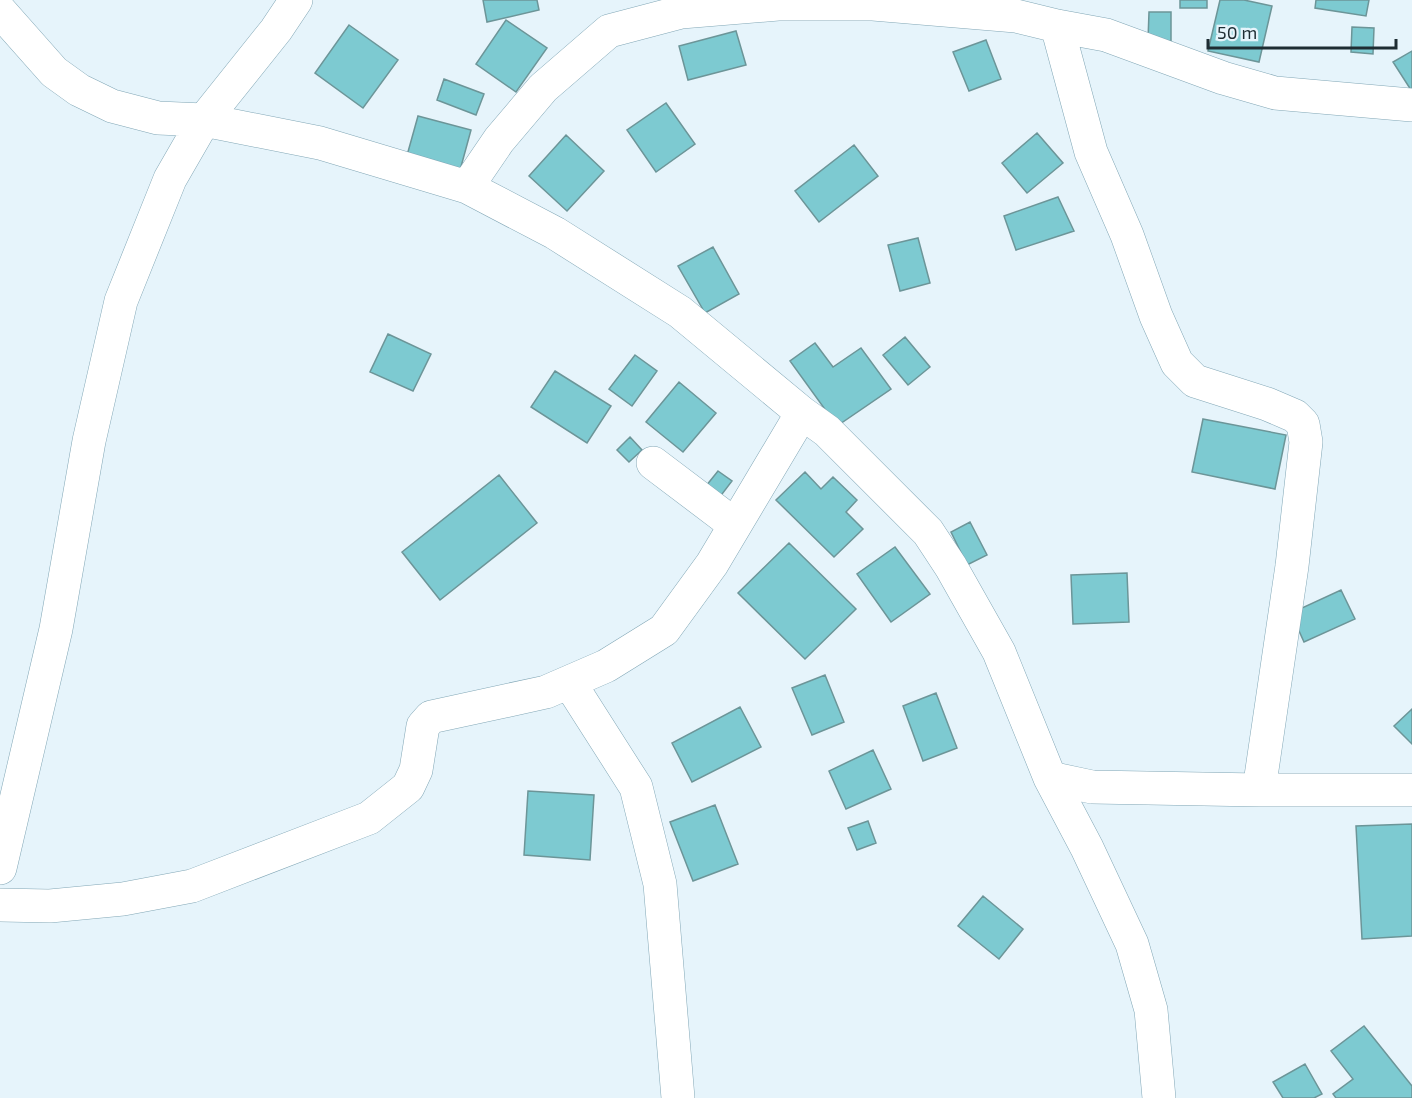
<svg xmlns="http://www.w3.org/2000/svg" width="1412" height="1098" font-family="'Exo 2',sans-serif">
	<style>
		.building { fill: #7dcad1; stroke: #6c9598; stroke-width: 1.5 }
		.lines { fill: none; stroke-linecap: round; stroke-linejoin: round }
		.minor-casing { stroke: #82a7b6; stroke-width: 34 }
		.minor { stroke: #fff; stroke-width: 33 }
	</style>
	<rect width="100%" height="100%" fill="#e6f4fb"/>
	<!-- building -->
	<path class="building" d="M483,0H537L539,10L487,22Z
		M1180,0H1207V8H1180Z
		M1220,0H1244L1272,6L1259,62L1208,51Z
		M1316,0H1369L1366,16L1315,8Z
		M1149,12H1171V41L1148,40Z
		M506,20L547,48L516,92L476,64Z
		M349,25L398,60L363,108L315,73Z
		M1352,27L1374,28L1373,54L1351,52Z
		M736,31L746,65L688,80L679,46Z
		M986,40L1001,79L969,91L953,52Z
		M1412,51V89L1411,90L1393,62Z
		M444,79L484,94L476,115L437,100Z
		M666,103L695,144L656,172L627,130Z
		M418,116L471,130L459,174L406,159Z
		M1037,133L1063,163L1027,193L1002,163Z
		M566,135L604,171L567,211L529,176Z
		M854,145L878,176L819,222L795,191Z
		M1058,197L1074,231L1016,250L1004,216Z
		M918,238L930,283L900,291L888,245Z
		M713,247L739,294L705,313L678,266Z
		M388,334L431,354L413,391L370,372Z
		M905,337L930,367L908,385L883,355Z
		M815,343L833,367L861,348L891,389L837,426L790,361Z
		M635,355L657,371L632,406L609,389Z
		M555,371L611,406L587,443L531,407Z
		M679,382L716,413L683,452L646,422Z
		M1203,419L1286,435L1275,489L1192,472Z
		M630,437L642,450L629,462L617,450Z
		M718,471L732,481L716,502L702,491Z
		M805,472L821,489L833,477L857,500L846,512L863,529L834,557L776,500Z
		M499,475L537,523L440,600L402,552Z
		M970,522L987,555L967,565L951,532Z
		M789,543L856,609L805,659L738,593Z
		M895,547L930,594L891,622L857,574Z
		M1127,573L1129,622L1073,624L1071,575Z
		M1341,590L1355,619L1304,642L1291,613Z
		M825,675L844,722L812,735L792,688Z
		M936,693L957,748L923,761L903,706Z
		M740,707L761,747L692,782L672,743Z
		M1412,709V744L1394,726Z
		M873,750L891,789L846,809L829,771Z
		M528,791L594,795L590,860L524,855Z
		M715,805L738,864L693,881L670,822Z
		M868,821L876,843L857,850L848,828Z
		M1412,824V936L1362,939L1356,826Z
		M983,896L1023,929L999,959L958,926Z
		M1364,1026L1412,1086V1098H1336L1333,1094L1353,1079L1331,1051Z
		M1305,1064L1322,1094L1314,1098H1283L1273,1082Z"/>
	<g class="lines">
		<defs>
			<path id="minor" d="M0,11L54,72L79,90L112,106L158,118L204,120L320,143L467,187L555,233L680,312L802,413L827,431L928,532L951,567L999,652L1050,778L1087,848L1132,944L1151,1010L1159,1098
				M1057,26L1091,152L1127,235L1156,316L1177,363L1195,381L1267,404L1295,416L1303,424L1306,442L1292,566L1259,790
				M467,187L499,140L543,88L609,31L681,12L778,4H873L1016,16L1057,26L1106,35L1223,78L1275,93L1412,105
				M653,463L735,525
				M569,682L636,787L660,884L678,1098
				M1050,778L1092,787L1259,790H1412
				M0,868L56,629L89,441L121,301L170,179L204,120L276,30L296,0
				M0,905L50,906L123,899L192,886L369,818L408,787L416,770L423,726L431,717L546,692L606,666L664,630L712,564L802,413"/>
		</defs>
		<!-- minor casing -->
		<use href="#minor" class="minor-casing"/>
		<!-- minor -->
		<use href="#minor" class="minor"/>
	</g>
	<!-- scale -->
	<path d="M1208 39v9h188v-9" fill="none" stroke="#1e2d33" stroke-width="3"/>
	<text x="1217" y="39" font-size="18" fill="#1e2d33" stroke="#e6f4fb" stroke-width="4.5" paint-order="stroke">50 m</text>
</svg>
